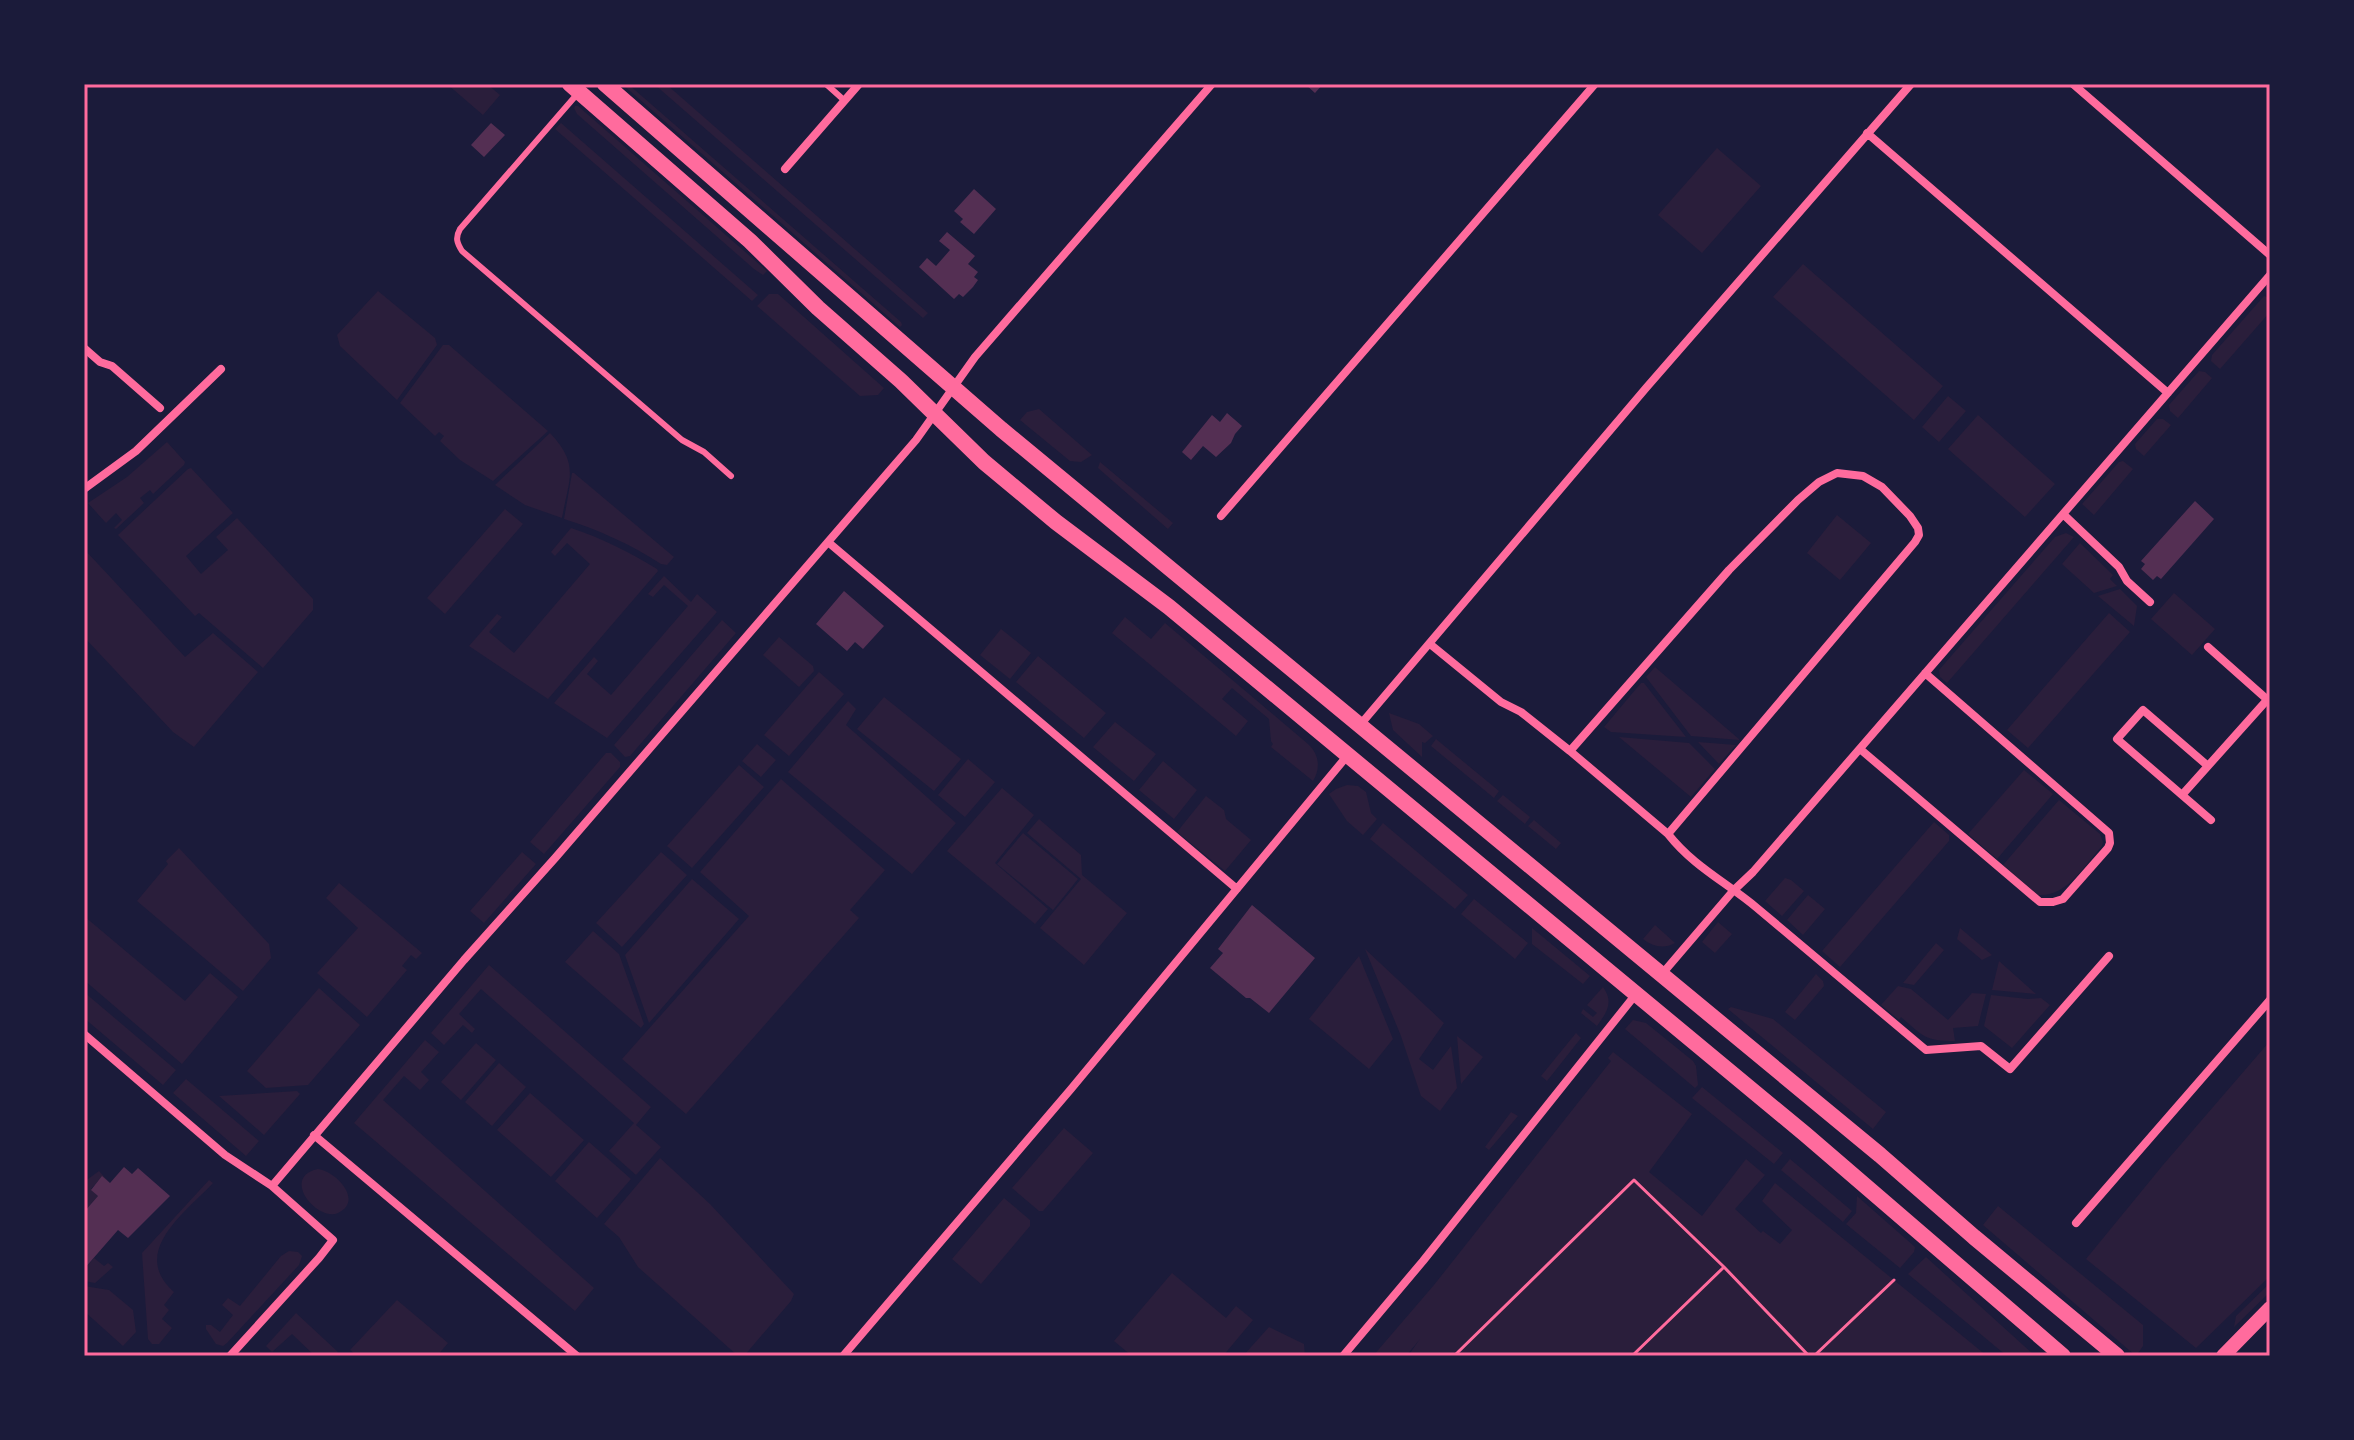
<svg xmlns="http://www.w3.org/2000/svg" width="2354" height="1440" font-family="Rubik,sans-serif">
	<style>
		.green { fill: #2a1e3b }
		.building { fill: #542f53 }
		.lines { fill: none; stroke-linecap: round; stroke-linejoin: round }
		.path { stroke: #ff6b9d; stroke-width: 3 }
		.service { stroke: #ff6b9d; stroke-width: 6 }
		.minor { stroke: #ff6b9d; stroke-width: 8 }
		.tertiary { stroke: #ff6b9d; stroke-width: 14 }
		.secondary { stroke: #ff6b9d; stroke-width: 16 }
		.neatline { fill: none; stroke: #ff6b9d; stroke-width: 3 }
	</style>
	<rect width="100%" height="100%" fill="#1b1b3a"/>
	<!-- green -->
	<path class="green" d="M447,84H487L500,95L483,115Z
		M622,84H628L901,322L902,325L900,327Z
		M654,84H666L928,313L923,318Z
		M575,106H578L767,271L763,275L754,269L577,114L574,108Z
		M561,123L758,295L752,301L555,129Z
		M1717,148L1761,186L1702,253L1658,215Z
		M1803,264L1943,386L1914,420L1773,297Z
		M378,291L435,338L437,345L397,400L340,346L337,335Z
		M769,294H778L884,388L878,395L860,396L757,306Z
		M2264,296L2270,298V312L2220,369L2211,361L2212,355Z
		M443,345H449L548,431L493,481L460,460L440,441L444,436L439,432L435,436L400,403Z
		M2199,371L2205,372L2212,378L2178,418L2170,411L2169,405Z
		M1948,396L1966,411L1939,442L1922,427Z
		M1039,409L1092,455L1081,462L1070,461L1020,420L1027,412Z
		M1978,415L2055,484L2025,517L1948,449Z
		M2157,419H2163L2171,425L2144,456L2136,449L2135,444Z
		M550,433C580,465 569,478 562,518L525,505L495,485Z
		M167,442L185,462L184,465L153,494L150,490L140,498L144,503L116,529L114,528L122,520L116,513L106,523L88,503L127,477Z
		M2123,461L2133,469L2094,515L2082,504L2119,462Z
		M1100,462L1173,523L1168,529L1098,468Z
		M191,468L233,513L186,556L201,574L228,550L216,537L237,518L313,599V610L263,668L199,613L195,616L118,535L188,469Z
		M572,473H574L674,557L667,565L661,564C630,544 599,530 564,519Z
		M505,509L523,524L445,614L427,598Z
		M1837,515L1871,543L1840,580L1807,553Z
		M571,528C602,538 629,552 657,569L658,571L548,699L469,646L497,614L502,617L489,632L514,653L590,564L567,543L555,556L551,552Z
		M2066,533L2074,537L1947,683L1940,677L1939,670L2055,537Z
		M2080,543L2113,575L2110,579L2117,586L2094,593L2062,564Z
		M84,549L185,657L213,633L258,672L194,747L173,732L84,637Z
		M664,576L691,602L697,594L717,612L607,738L554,703L594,657L598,661L587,674L611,695L688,606L664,585L653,597L648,594Z
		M2120,589L2137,606L2134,626L2098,596Z
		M2174,593L2215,629L2192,655L2151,619Z
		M2109,613L2130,632L2028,748L2007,730Z
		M1125,617L1151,639L1165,623L1308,744C1319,754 1321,768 1313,781L1271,747L1273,744L1271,741L1269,719L1232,688L1222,699L1248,721L1236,736L1112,633Z
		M722,620L736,633L630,756L625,757L614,745Z
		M1001,629L1031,653L1010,679L980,655Z
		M779,637L813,666L814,671L799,687L763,655Z
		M1038,656L1106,713L1084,738L1016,682Z
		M1655,667L1740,740L1691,736L1646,677Z
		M819,672L844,694L789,756L764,735Z
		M1641,683H1644L1686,737L1611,732L1604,727Z
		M884,697L961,759L934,791L857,729Z
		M848,701L856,709L846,725L956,823L912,874L788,772Z
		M1389,713L1419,724L1433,736L1425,743L1422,742V757L1393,730Z
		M1115,722L1156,754L1134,781L1093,747Z
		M1619,737L1689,743L1715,769L1691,797Z
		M1436,739L1499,791L1494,798L1431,746Z
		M1698,742L1736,745L1719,764Z
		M757,744L776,760L761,777L742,761Z
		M606,753H611L620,762V767L544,854L530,842Z
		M968,759L995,782L965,817L938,795Z
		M1163,761L1197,790L1174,819L1139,790Z
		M739,765L764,787L692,868L667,846Z
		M2024,770L2053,794L1997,859L1968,834Z
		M781,779L885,870L850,910L859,918L686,1114L622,1059L749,916L700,872Z
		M1347,785L1358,786L1366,792L1371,813L1377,819L1363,835L1347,821L1329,794L1336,789Z
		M1002,788L1034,815L995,863L1048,909L1035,924L947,851Z
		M1503,795L1530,817L1525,824L1497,801Z
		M1206,796L1224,810L1226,819L1251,840L1225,871L1177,832Z
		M2059,800L2100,834L2103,842L2102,846C2084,866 2067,897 2038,895L2003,865Z
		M1039,819L1081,855L1082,875L1127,913L1084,965L1040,928L1081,879L1027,833Z
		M1534,820L1561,843L1556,849L1528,826Z
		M1934,822L1949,835V841L1840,967L1822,951Z
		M1383,823L1468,895L1455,909L1370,839Z
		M1023,833L1078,879L1053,910L997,864Z
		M179,848L269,944L271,958L243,991L137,901L168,864L166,861Z
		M522,852L536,864L484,923L470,911Z
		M661,852L687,875L622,947L596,923Z
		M1785,878L1791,880L1804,891L1782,916L1765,901Z
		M692,879L739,919L649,1023L625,955Z
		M339,883L422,953L416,959L411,955L402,966L407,970L367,1017L317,973L358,928L326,898Z
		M1808,895L1825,909L1803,935L1787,920Z
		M1474,899L1528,943L1515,959L1461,914Z
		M84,916L185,1001L210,973L238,997L182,1064L84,980Z
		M1718,922L1732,934L1715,953L1702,942Z
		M1655,925L1675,943C1664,949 1653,947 1643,939Z
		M1532,928L1590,976L1583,984L1532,944Z
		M1960,928L1992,955L1982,960L1957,939Z
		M593,931L619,954L644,1024L641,1028L565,962Z
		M1936,943L1944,950L1914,985L1903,983Z
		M1365,949L1444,1023L1419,1059L1433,1070L1451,1046L1457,1088L1440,1111L1421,1096L1401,1036Z
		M1359,956L1393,1039L1369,1069L1309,1019Z
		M1999,961L2036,994L1992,990Z
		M489,965L651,1107L636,1125L661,1147L636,1175L609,1151L634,1123L481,989L459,1014L475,1029L472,1033L463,1025L444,1045L431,1033Z
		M1816,974L1823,981L1824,986L1795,1020L1785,1012Z
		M1898,986L1911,989L1948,1020L1972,993L1986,994L1978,1026L1953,1028L1955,1041C1925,1041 1923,1036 1901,1017L1899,1020L1881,1005Z
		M1603,987C1614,1002 1607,1012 1597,1026L1581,1013L1583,1009L1593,1017L1597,1013L1587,1005Z
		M319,988L360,1025L308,1085L266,1088L247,1071Z
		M84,992L176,1070L163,1085L84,1018Z
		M1991,995L2028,999L2041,998L2050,1005L2012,1048L1984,1026Z
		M1731,1007L1773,1019L1886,1112L1873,1129L1728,1009Z
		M1633,1020L1646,1023L1693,1061L1696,1066L1698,1085L1695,1088L1625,1029Z
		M1576,1033L1581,1038L1547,1081L1541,1076Z
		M1457,1036L1483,1057L1461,1084Z
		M425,1040L439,1052L421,1072L429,1080L420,1090L404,1076L383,1100L594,1288L575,1311L354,1123Z
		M2270,1041V1276L2196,1348L2086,1259L2163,1165Z
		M476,1043L496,1060L461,1100L441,1082Z
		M1613,1052L1692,1114L1649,1172L1702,1216L1746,1159L1765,1175L1735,1209L1761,1233L1763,1231L1780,1244L1792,1230L1762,1201L1775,1183L1987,1356H1408L1420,1339L1406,1356H1373L1434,1285L1611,1061L1608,1058Z
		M499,1063L526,1087L492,1126L465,1102Z
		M186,1079L259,1141L246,1156L173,1093Z
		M1702,1087L1783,1153L1774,1164L1692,1098Z
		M297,1091L300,1094L264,1135L219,1096Z
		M530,1093L584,1140L551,1177L497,1130Z
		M1511,1112L1518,1116L1489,1150L1485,1147Z
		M1064,1128L1093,1153L1043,1211H1039L1012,1188Z
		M589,1142L631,1179L597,1218L555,1181Z
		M660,1158L710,1204L794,1294L791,1301L744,1356H738L638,1267L619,1237L604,1224Z
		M1790,1159L1852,1211L1843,1222L1781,1170Z
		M318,1169C336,1171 364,1201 338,1213C317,1222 280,1177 318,1169Z
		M99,1171L110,1183L102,1177L91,1189L98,1196L84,1212V1182Z
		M209,1180L213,1183C185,1213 129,1252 174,1292L164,1305L169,1310L162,1319L172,1328L159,1344H152L148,1339L142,1253Z
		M1857,1196L1915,1247L1914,1252L1900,1268L1846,1224L1856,1213Z
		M1004,1198L1030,1220V1226L981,1284L952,1259Z
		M1998,1206L2143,1325V1346L2136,1356L1983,1225Z
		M289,1251L298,1252L302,1256L299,1265L227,1343L223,1346L216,1344L206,1329V1325H211L220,1332L233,1315L222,1305L228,1298L240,1306L281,1256Z
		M1926,1257L2035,1356H2007L1908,1274Z
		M94,1258L104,1266L108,1263L113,1267L95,1283L84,1281V1269Z
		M1172,1273L1226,1318L1236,1306L1253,1320L1223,1356H1132L1114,1341Z
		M2270,1283V1292L2234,1327L2236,1316Z
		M84,1286L109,1290L133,1310L136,1332L123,1346L84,1311Z
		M397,1300L448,1343L437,1356H357L350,1350Z
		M296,1313L338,1352L334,1356H315L292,1334L272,1352L266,1346Z
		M1269,1327L1304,1344L1305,1356H1243Z"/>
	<!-- building -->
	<path class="building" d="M1305,84H1323L1315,93Z
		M491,123L505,135L484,157L471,145Z
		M974,189L996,209L974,234L960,222L963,219L954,211Z
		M947,232L975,256L968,264L978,272L974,277L978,280L973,287L963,297L959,294L954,299L919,267L927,258L936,266L950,250L939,241Z
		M1227,413L1242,426L1235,434L1231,443L1216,457L1203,446L1191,460L1182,452L1212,415L1220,422Z
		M2195,501L2214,519L2161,579L2157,576L2153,580L2141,569L2145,564L2141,561Z
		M844,591L884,626L863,649L855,642L847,651L816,624Z
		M1252,905L1315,958L1269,1013L1250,998H1246L1210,968L1223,953L1218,949Z
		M124,1167L132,1174L138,1168L170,1196L128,1238L118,1230L84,1269V1212L98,1196L91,1190L102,1176L110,1183Z"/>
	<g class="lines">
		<!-- path -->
		<path class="path" d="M1454,1356L1634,1180L1724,1267L1809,1356
			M1632,1356L1724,1267
			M1814,1356L1894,1280"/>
		<!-- service -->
		<path class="service" d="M826,84L845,101
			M579,92L460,229C455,238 457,243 462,251L682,440L704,452L731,476"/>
		<!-- minor -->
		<path class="minor" d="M2073,84L2270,255
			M1867,133L2168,393
			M785,169L859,84
			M84,348L100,362L112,366L160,408
			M84,489L136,451L221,369
			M2063,514L2119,567L2127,581L2150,602
			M1221,516L1595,84
			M828,542L1237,889
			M1430,644L1501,702L1521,712L1570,751L1668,834C1694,867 1726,882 1757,908C1813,955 1870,1003 1926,1050L1981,1046L2010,1069L2109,956
			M2208,647L2270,702
			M1360,725L1646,388L1911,84
			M1860,749L2040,902H2053L2063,899L2108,848L2110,843L2109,833L1925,673
			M1570,751L1729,570L1798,500L1819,482L1837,473L1863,476L1882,487L1910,516L1918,528L1919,535L1915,542L1668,834
			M2208,766L2143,710L2117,739L2211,820
			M2182,795L2267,700
			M1662,974L1733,891L1753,872L2270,275
			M84,1034L225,1155L272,1186
			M314,1135L577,1356
			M2076,1223L2270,1000
			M230,1356L319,1258L333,1240L272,1186L464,960L556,857L916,440L975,357L1212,84
			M843,1356L1071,1089L1347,756
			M1343,1356L1423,1261L1636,994"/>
		<!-- tertiary -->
		<path class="tertiary" d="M2223,1356L2270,1308"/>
		<!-- secondary -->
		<path class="secondary" d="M570,84L750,241L818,308L901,381L984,462L1056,522L1169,607L1805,1134L2063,1356
			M605,84L1001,429L1880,1155L1974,1237L2117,1356"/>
	</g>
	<!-- border -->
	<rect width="2354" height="1440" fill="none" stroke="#1b1b3a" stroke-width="172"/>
	<rect x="86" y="86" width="2182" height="1268" class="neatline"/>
</svg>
